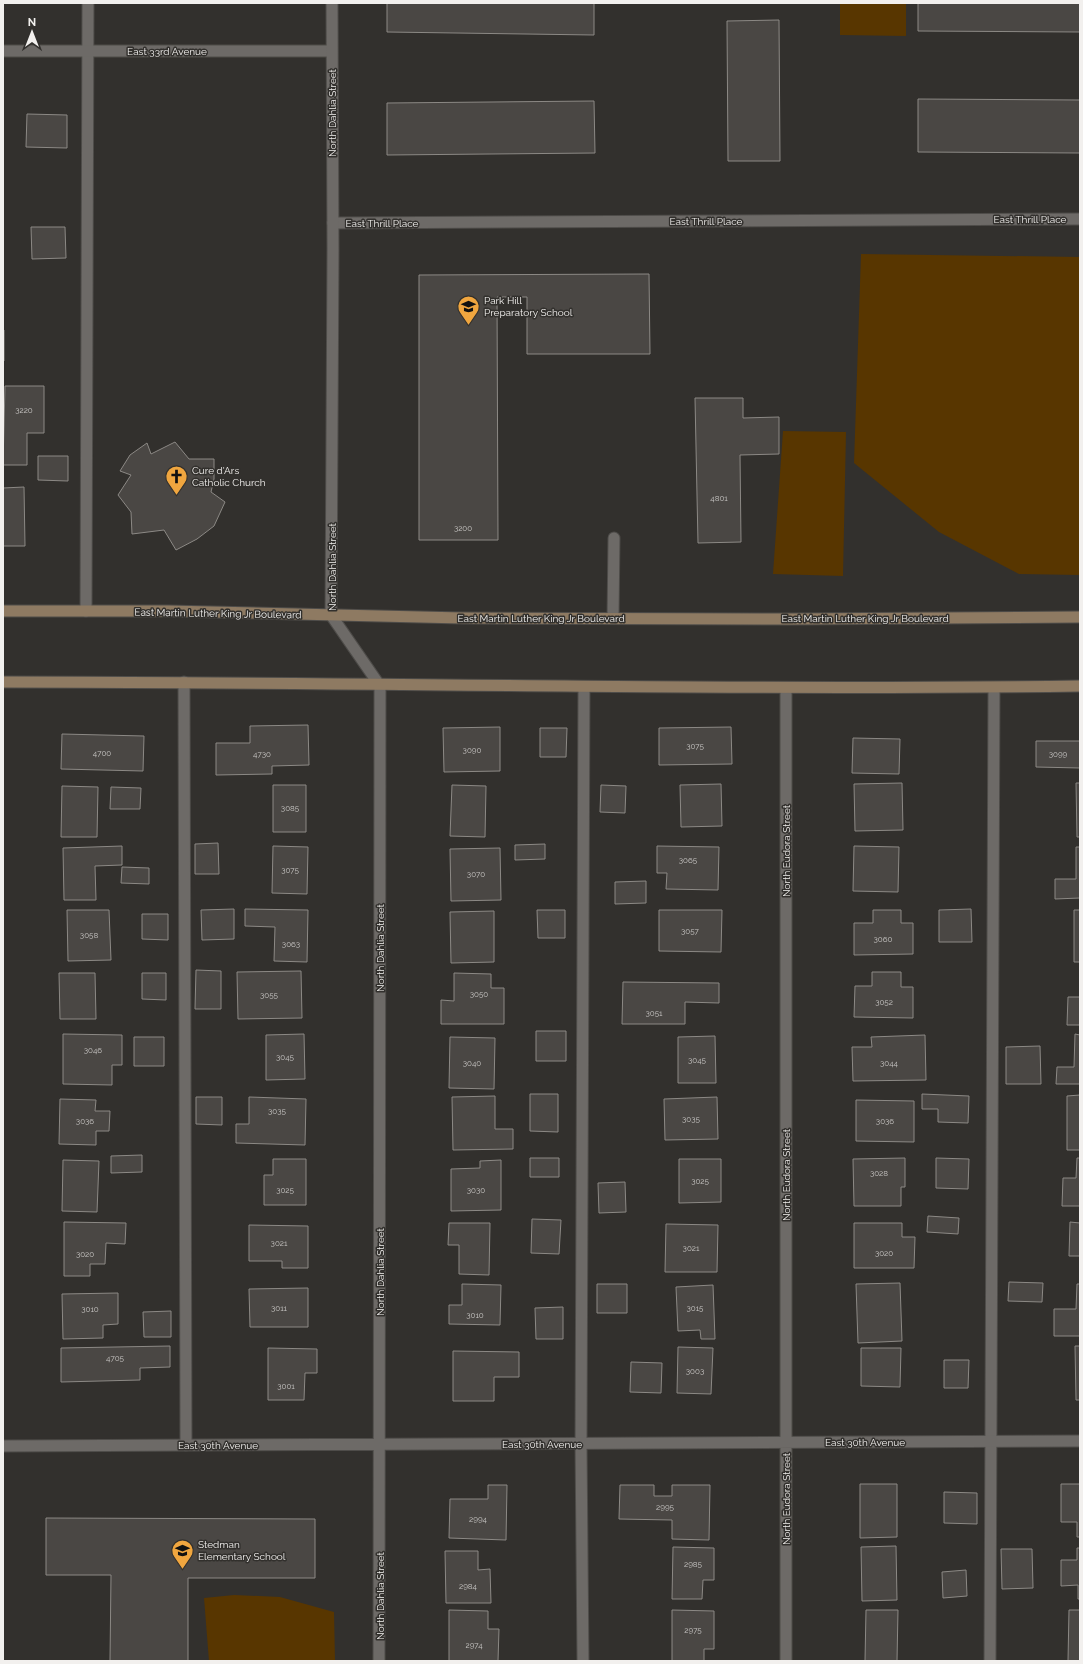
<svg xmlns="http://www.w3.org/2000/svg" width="1083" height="1664" font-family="Raleway,sans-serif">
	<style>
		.green { fill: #583600 }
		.building { fill: #4a4744; stroke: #8c8985 }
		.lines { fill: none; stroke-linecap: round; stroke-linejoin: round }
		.service-casing { stroke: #4e4c49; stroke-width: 13 }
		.minor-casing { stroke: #4e4c49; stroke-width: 13 }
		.tertiary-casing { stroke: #4e4c49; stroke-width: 13 }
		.secondary-casing { stroke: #4e4c49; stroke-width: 13 }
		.service { stroke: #6d6a67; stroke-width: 11 }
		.minor { stroke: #6d6a67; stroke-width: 11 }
		.tertiary { stroke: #6d6a67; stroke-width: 11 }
		.secondary { stroke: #8e7a62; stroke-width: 11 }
		.labels { text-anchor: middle; stroke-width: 3; stroke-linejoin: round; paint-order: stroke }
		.number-label { font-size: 8px; fill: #c8c6c4 }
		.street-label { font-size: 10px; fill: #f2f0ee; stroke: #32302d }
		.poi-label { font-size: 10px; fill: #f2f0ee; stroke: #32302d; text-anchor: start }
	</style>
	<rect width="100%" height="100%" fill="#32302d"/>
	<!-- green -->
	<path class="green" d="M840,3H906V36L840,35Z
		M861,254L1080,257V575L1019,574L939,532L854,463Z
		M783,431L846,432L843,576L773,574Z
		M234,1595L280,1597L334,1612L335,1661H209L204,1598Z"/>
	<!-- building -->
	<path class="building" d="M387,3H594V35L387,32Z
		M918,3H1080V32L918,31Z
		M779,20L780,161H728L727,21Z
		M918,99L1080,100V153L918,152Z
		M594,101L595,153L387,155V103Z
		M27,114L67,115V148L26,147Z
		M31,227H65L66,258L32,259Z
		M649,274L650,354H527V297H497L498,540H419V275Z
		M3,330H4V361H3Z
		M5,386H44V433H27V465H3Z
		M695,398H743V418L779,417V454L740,455L741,542L698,543Z
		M175,442L189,459H214V479L211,492L225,502L214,526L197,539L176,550L164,530L132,534L131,512L118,495L131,475L120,471L130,455L147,443L151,454Z
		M38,456H68V481L38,480Z
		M24,487L25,546H3V488Z
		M308,725L309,765L272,766V774L216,775V743H250V726Z
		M500,727V771L444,772L443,728Z
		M731,727L732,764L659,765V728Z
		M540,728H567L566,757H540Z
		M62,734L144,736L143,771L61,769Z
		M853,738L900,739L899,774L852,773Z
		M1036,741H1080V768L1036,767Z
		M902,783L903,830L855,831L854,784Z
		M1076,783H1080V837H1077Z
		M721,784L722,826L681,827L680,785Z
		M273,785H306V832H273Z
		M452,785L486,786L485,837L450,836Z
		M601,785L626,786L625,813L600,812Z
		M62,786L98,787L97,837H61Z
		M111,787L141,788L140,809H110Z
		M218,843L219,874H195V844Z
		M545,844V859L515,860V845Z
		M122,846V865L95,866L96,900H64L63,848Z
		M273,846L308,847L307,894L272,893Z
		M657,846L719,847L718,890L666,889L667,873H657Z
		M854,846L899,847L898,892L853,891Z
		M1076,847H1080V898L1055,899V879H1076Z
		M500,848L501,900L451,901L450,849Z
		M122,867L149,868V884L121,883Z
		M646,881V903L615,904V882Z
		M234,909V939L202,940L201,910Z
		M245,909L308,910L307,962L274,961L275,927L245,926Z
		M971,909L972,942H939V910Z
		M67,910H109L111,960L68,961Z
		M537,910H565V938H538Z
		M659,910H722L721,952L659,951Z
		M873,910H901V923H913V954L854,955V923H873Z
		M1074,910H1080V962H1074Z
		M494,911V962L451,963L450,912Z
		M142,914H168V940L142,939Z
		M196,970L221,971V1009H195Z
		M301,971L302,1018L238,1019L237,972Z
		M872,972H901V987H913V1018L854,1017L855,986H872Z
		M59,973H95L96,1019H60Z
		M142,973H166V1000L142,999Z
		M454,973L491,974V988H504V1024H441V1000L454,1001Z
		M623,982L719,983V1003L685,1002V1024H622Z
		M1068,997H1080V1025H1067Z
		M536,1031H566V1061H536Z
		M63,1034L122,1035V1065H112V1085L63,1084Z
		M304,1034L305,1079L266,1080V1035Z
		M1075,1034L1080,1035V1084H1056L1057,1067H1074Z
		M925,1035L926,1080L853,1081L852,1047H872L871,1037Z
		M715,1036L716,1083H678V1037Z
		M134,1037H164V1066H134Z
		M450,1037L495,1038L494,1089L449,1088Z
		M1040,1046L1041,1084H1006V1047Z
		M530,1094H558V1132L530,1131Z
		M922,1094L969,1096L968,1123L938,1122V1109H922Z
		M1080,1095V1150H1067V1096Z
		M495,1096V1129H513V1149L453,1150L452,1097Z
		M196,1097H222V1125L196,1124Z
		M249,1097L306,1099L305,1145L236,1143V1124H249Z
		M717,1097L718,1139L665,1140L664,1099Z
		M60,1099L96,1100L95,1111H110L109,1131H96V1145L59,1144Z
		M856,1100L914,1101V1142L856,1141Z
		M142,1155V1172L111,1173V1156Z
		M530,1158H559V1177H530Z
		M905,1158V1187H901V1206H854L853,1159Z
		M936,1158L969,1159L968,1189L936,1188Z
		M1077,1158H1080V1206H1062L1063,1178H1076Z
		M273,1159H306V1205H264V1175H273Z
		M679,1159H721V1202L679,1203Z
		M63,1160L99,1161L97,1212L62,1211Z
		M501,1160V1210L451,1211V1169L480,1168V1161Z
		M625,1182L626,1212L599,1213L598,1183Z
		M928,1216L959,1218L958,1234L927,1232Z
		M532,1219L561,1220L559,1254L531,1253Z
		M64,1222L126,1223L125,1244L106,1243L105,1264H90V1276H64Z
		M1070,1222L1080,1223V1256H1069Z
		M449,1223H490L489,1275L459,1274V1245H448Z
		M854,1223H902V1237H915L914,1268H854Z
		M666,1224L718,1225L717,1272H665Z
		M249,1225L308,1226V1268H282V1261H249Z
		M1009,1282L1043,1283L1042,1302L1008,1301Z
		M900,1283L902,1341L858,1343L856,1284Z
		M462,1284L501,1285L500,1325L449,1324V1305H462Z
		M597,1284H627V1313H597Z
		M1077,1284H1080V1336H1054V1309H1076Z
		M713,1285L715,1339H701L700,1330L678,1331L676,1287Z
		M308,1288V1327H250L249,1289Z
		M118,1293V1324L103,1325V1338L63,1339L62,1294Z
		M563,1307V1339H536L535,1308Z
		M171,1311V1337H144L143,1312Z
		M170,1346V1367L140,1368V1380L61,1382V1348Z
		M1075,1346H1080V1400H1076Z
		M678,1347L713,1348L711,1394L677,1393Z
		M268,1348L317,1349V1373H305L304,1400H268Z
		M861,1348H901L900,1387L861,1386Z
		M453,1351L519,1352V1377H494V1401H453Z
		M944,1360H969L968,1388H944Z
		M631,1362L662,1363L661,1393L630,1392Z
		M860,1484H897V1537L860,1538Z
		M1061,1484H1080V1537H1077V1522H1061Z
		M488,1485H507L506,1540L449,1538L450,1499H488Z
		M620,1485H654V1496H672V1485H710L709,1540L672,1539V1520L619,1519Z
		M944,1492L977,1493V1524L944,1523Z
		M46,1518L315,1519V1578H188V1661H110L111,1575H46Z
		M896,1546L897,1600L862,1601L861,1547Z
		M673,1547L714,1548V1580H703L702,1599H672Z
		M1077,1548H1080V1599H1078V1585L1061,1586V1560H1077Z
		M1001,1549H1032L1033,1588L1002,1589Z
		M445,1551H478V1570L490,1569L491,1603H446Z
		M966,1570L967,1596L943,1598L942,1572Z
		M449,1610L488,1611V1629H499L498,1661H449Z
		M672,1610L714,1611V1649H704V1661H672Z
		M866,1610H898L897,1661H865Z
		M1069,1610H1080V1661H1068Z"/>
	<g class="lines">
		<defs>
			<path id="service" d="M86,611L88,3
				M613,618L614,538
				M184,682L186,1445
				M583,1661L581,1444L584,687
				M990,1661L994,688"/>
			<path id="minor" d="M3,51H331
				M333,223L1080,219
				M786,688V1661
				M3,1446L1080,1441
				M379,1661L380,686"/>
			<path id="tertiary" d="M332,3L333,250L331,615L380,686"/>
			<path id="secondary" d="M3,611H168L462,618L790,619L1080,617
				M3,682C362,682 721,691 1080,686"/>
		</defs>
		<!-- service casing -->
		<use href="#service" class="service-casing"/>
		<!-- minor casing -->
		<use href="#minor" class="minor-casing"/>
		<!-- tertiary casing -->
		<use href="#tertiary" class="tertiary-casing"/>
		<!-- secondary casing -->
		<use href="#secondary" class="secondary-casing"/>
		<!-- service -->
		<use href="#service" class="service"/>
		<!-- minor -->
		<use href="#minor" class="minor"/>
		<!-- tertiary -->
		<use href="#tertiary" class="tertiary"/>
		<!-- secondary -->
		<use href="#secondary" class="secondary"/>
	</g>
	<!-- icons -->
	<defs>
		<symbol id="school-pin" viewBox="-11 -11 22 30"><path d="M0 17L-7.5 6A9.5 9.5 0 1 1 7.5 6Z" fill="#f0a63f" stroke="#32302d"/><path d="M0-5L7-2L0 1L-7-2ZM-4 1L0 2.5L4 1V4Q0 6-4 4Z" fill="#111"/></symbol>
		<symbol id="church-pin" viewBox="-11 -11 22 30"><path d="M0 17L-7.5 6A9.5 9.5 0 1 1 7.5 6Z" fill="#f0a63f" stroke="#32302d"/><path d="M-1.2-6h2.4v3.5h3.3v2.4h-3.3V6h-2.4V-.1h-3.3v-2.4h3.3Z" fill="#111"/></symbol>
	</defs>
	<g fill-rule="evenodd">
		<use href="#school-pin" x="456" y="294" width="25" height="34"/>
		<use href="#church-pin" x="164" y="464" width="25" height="34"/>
		<use href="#school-pin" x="170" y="1538" width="25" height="34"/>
	</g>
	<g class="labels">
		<!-- number labels -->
		<g class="number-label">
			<text x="24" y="413">3220</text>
			<text x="719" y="501">4801</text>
			<text x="463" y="531">3200</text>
			<text x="695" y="749">3075</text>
			<text x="472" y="753">3090</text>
			<text x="102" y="756">4700</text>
			<text x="262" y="757">4730</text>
			<text x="1058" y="757">3099</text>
			<text x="290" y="811">3085</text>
			<text x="688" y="863">3065</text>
			<text x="290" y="873">3075</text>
			<text x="476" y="877">3070</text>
			<text x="690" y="934">3057</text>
			<text x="89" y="938">3058</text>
			<text x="883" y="942">3060</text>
			<text x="291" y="947">3063</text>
			<text x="479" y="997">3050</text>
			<text x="269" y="998">3055</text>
			<text x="884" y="1005">3052</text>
			<text x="654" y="1016">3051</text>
			<text x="93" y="1053">3046</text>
			<text x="285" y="1060">3045</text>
			<text x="697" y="1063">3045</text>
			<text x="472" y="1066">3040</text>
			<text x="889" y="1066">3044</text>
			<text x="277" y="1114">3035</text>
			<text x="691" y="1122">3035</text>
			<text x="85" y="1124">3036</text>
			<text x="885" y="1124">3036</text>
			<text x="879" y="1176">3028</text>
			<text x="700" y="1184">3025</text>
			<text x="285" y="1193">3025</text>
			<text x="476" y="1193">3030</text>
			<text x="279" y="1246">3021</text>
			<text x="691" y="1251">3021</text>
			<text x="884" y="1256">3020</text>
			<text x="85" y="1257">3020</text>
			<text x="279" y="1311">3011</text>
			<text x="695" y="1311">3015</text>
			<text x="90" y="1312">3010</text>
			<text x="475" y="1318">3010</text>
			<text x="115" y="1361">4705</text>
			<text x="695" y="1374">3003</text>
			<text x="286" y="1389">3001</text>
			<text x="665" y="1510">2995</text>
			<text x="478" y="1522">2994</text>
			<text x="693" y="1567">2985</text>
			<text x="468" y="1589">2984</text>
			<text x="693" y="1633">2975</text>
			<text x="474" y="1648">2974</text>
		</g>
		<!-- street labels -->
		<g class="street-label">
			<text x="167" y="55">East 33rd Avenue</text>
			<text transform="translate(332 113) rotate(-90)" y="4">North Dahlia Street</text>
			<text x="1030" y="223">East Thrill Place</text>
			<text x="706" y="225">East Thrill Place</text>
			<text x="382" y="227">East Thrill Place</text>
			<text transform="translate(332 567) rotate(-90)" y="4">North Dahlia Street</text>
			<text transform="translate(218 613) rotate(1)" y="4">East Martin Luther King Jr Boulevard</text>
			<text x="541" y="622">East Martin Luther King Jr Boulevard</text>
			<text x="865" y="622">East Martin Luther King Jr Boulevard</text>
			<text transform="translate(786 851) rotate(-90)" y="4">North Eudora Street</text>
			<text transform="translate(380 948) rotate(-90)" y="4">North Dahlia Street</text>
			<text transform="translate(786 1175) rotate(-90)" y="4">North Eudora Street</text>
			<text transform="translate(380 1272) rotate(-90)" y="4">North Dahlia Street</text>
			<text x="865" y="1446">East 30th Avenue</text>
			<text x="542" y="1448">East 30th Avenue</text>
			<text x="218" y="1449">East 30th Avenue</text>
			<text transform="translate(786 1499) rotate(-90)" y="4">North Eudora Street</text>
			<text transform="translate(380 1596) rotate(-90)" y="4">North Dahlia Street</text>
		</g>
		<!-- poi labels -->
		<g class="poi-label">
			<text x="484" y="304">Park Hill<tspan x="484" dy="12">Preparatory School</tspan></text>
			<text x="192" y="474">Cure d'Ars<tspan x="192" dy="12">Catholic Church</tspan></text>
			<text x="198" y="1548">Stedman<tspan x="198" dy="12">Elementary School</tspan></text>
		</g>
	</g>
	<!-- border -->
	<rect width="1083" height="1664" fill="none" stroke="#f2f0ee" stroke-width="8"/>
	<!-- north arrow -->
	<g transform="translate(32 32)" stroke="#32302d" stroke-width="3" paint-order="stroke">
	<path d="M0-3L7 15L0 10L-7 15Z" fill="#f2f0ee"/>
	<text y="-6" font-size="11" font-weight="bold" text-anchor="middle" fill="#f2f0ee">N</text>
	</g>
</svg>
